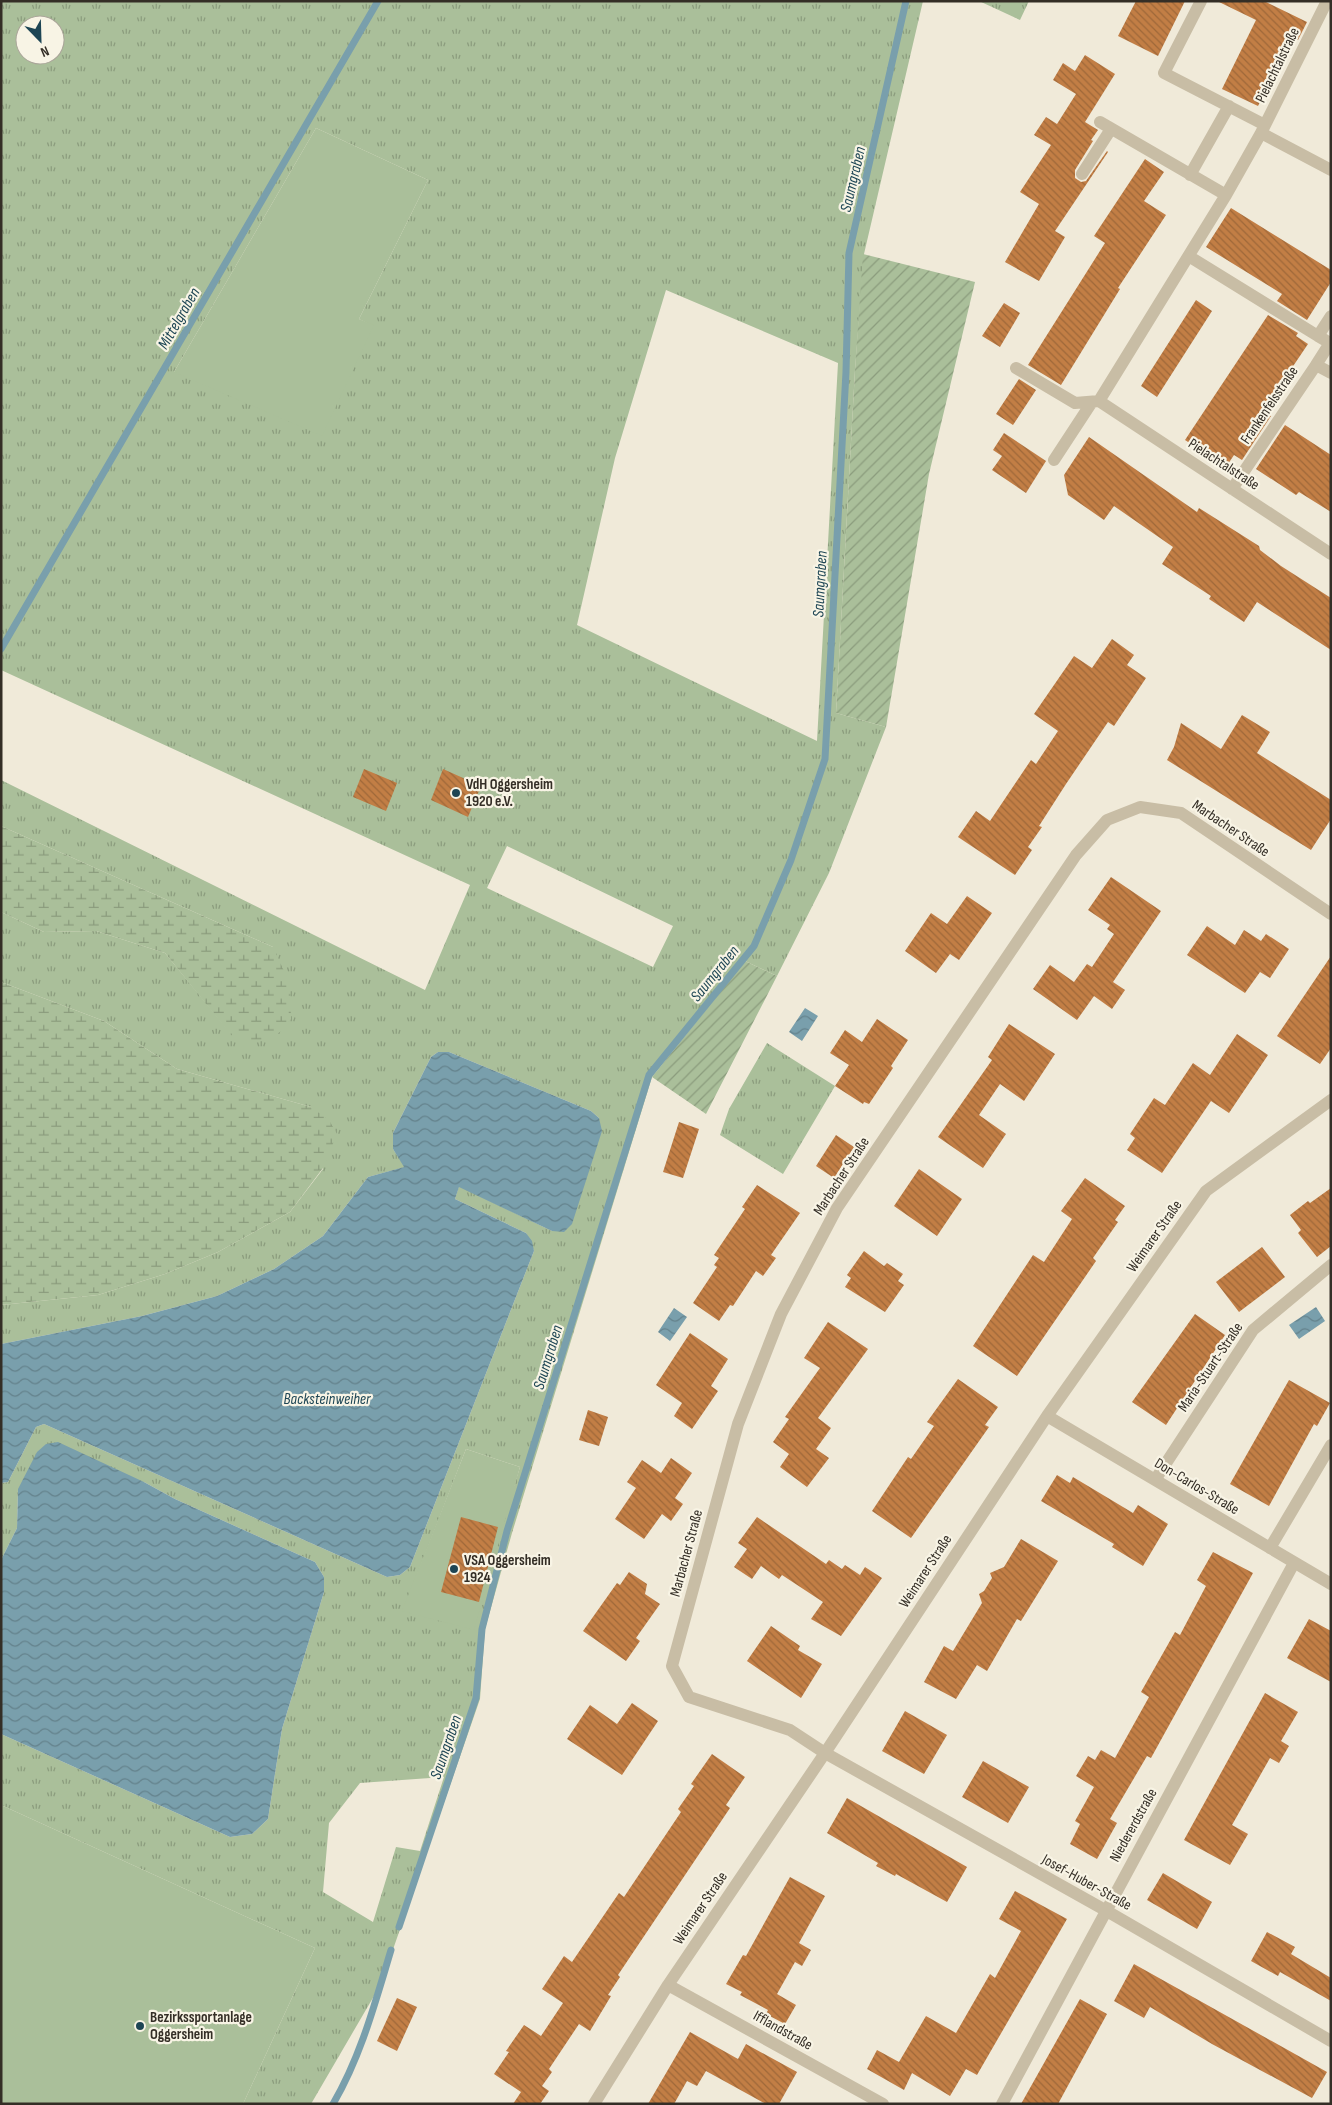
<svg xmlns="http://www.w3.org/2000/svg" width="1332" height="2105" font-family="'Sofia Sans Condensed',sans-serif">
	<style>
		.grass { fill: url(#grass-tufts); fill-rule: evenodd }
		.wetland { fill: url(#wetland-marsh) }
		.park { fill: #aabf9a }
		.garden { fill: url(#garden-furrows) }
		.water { fill: url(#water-waves) }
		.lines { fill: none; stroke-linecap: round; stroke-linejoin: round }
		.stream { stroke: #799fac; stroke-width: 7 }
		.building { fill: url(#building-back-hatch) }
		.minor { stroke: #c8bda5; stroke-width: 12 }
		.poi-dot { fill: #1d4554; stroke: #f8f4e5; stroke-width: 2 }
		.labels { text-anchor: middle; stroke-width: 4.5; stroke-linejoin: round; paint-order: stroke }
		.street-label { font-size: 15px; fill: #342e26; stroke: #f8f4e5 }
		.poi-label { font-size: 15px; font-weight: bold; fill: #342e26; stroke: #f8f4e5; text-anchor: start }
		.water-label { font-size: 16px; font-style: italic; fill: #1d4554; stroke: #f8f4e5 }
	</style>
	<defs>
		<pattern id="grass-tufts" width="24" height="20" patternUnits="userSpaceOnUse" patternTransform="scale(1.25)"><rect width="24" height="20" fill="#aabf9a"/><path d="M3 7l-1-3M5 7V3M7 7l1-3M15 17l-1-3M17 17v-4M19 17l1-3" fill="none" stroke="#8b9c7d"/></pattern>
		<pattern id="wetland-marsh" width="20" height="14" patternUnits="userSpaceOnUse" patternTransform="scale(1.25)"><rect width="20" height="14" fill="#aabf9a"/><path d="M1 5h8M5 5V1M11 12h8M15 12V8" fill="none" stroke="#8b9c7d"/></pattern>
		<pattern id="garden-furrows" width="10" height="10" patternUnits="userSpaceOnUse" patternTransform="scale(1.25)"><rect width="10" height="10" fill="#aabf9a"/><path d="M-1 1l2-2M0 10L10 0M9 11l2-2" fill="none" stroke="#8b9c7d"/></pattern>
		<pattern id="water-waves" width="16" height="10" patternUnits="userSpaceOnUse" patternTransform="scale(1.25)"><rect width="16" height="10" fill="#799fac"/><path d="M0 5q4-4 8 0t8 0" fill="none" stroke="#64828c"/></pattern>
		<pattern id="building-back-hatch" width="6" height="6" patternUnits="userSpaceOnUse" patternTransform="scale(1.25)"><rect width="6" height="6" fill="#c27e45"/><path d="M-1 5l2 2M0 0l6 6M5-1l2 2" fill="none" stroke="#9e6839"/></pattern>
	</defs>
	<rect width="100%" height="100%" fill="#f0ead9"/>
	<!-- grass -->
	<path class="grass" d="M1,1H923L864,254L855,370L836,713L886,727L829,873L777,976L745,961L652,1077L512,1533L485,1629L480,1699L381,1984L311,2104H243L315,1948L1,1805V1734L230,1837L252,1834L268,1819L282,1729L324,1592V1577L315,1562L175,1499L144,1482L18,1489L17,1528L1,1560V1483L8,1482L36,1427L44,1424L387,1577L400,1575L410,1567L534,1251L526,1233L455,1199L459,1186L552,1231L599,1118L591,1111L449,1052H438L431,1057L393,1133V1149L405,1167L368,1177L323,1236L274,1269L217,1296L142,1316L1,1344V1305L98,1295L165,1274L218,1252L290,1212L323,1169L311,1107L177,1069L104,1021L1,982V912L44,932L96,931L165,953L232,1035L273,947L1,826V780L425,990L470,885L1,670ZM25,25H55V55H25ZM316,128L428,180L359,319L373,326L174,372ZM666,290L838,363L817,741L577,625L615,458ZM507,846L673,926L653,967L487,888ZM466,1449L520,1467L501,1528L403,1611ZM444,1777L420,1851L396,1847L373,1922L323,1892L329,1823L360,1783Z
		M979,1H1029L1020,20Z
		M767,1043L835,1086L783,1174L720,1135L729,1109Z"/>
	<!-- wetland -->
	<path class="wetland" d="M1,826L273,947L290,984L291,1019L280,1032L267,1040L253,1042L231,1035L165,953L96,931L44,932L1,912Z
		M1,982L104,1021L177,1069L311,1107L329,1120L337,1134L323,1168L290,1212L218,1252L165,1274L98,1295L1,1305Z"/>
	<!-- park -->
	<path class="park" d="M316,128L428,180L359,319L374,325L322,436L174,372Z
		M466,1449L520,1467L474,1630L402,1611Z
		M1,1805L315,1948L243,2104H1Z"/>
	<!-- garden -->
	<path class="garden" d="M863,254L975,282L929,474L886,727L836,713L855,370Z
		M745,961L777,976L706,1114L652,1077Z"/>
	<!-- water -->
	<path class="water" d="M805,1008L818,1016L802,1041L789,1032Z
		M438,1052H449L591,1111L599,1118L602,1131L572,1224L564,1232L552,1231L459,1187L455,1199L526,1233L532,1241L534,1251L410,1567L400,1575L387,1577L44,1424L36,1427L8,1482L1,1483V1344L142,1316L217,1296L274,1269L323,1236L368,1177L404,1167L393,1149V1133L431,1057Z
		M1316,1307L1325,1321L1299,1339L1289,1325Z
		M674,1308L687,1317L670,1341L658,1332Z
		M58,1442L144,1482L175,1499L315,1562L324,1577V1592L282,1729L268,1819L252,1834L230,1837L1,1734V1560L17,1528L18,1489L37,1452L46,1444Z"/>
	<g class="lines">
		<!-- stream -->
		<path class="stream" d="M1,649L378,1
			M399,1927L476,1698L482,1629L507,1531L649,1075L754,946L791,860L825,759L846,372L849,253L906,1
			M333,2104C361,2056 375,2003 391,1950"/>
	</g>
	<!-- building -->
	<path class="building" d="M1136,1H1185L1158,56L1118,36Z
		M1217,1H1264L1307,22L1298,40L1292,38L1258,106L1222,89L1256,20Z
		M1085,55L1115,74L1085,122L1098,130L1091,140L1093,141L1075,170V178L1081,182L1086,181L1107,151L1108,152L1055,231L1065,237L1039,281L1005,262L1039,204L1020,192L1051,145L1034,135L1046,117L1057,124L1076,94L1053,80L1063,63L1075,71Z
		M1145,159L1164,172L1144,201L1166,215L1118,288L1120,289L1061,385L1028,365L1105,243L1094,236Z
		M1231,208L1331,270V282L1307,320L1277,301L1282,294L1206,247Z
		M1196,300L1212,311L1157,397L1141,386Z
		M1004,303L1020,313L1000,347L982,336Z
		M1268,315L1298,333L1296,336L1308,344L1263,411L1271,416L1242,460L1234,455L1226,467L1185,440Z
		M1019,379L1036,390L1013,425L996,414Z
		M1285,425L1331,455V512L1299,492L1296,495L1256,469Z
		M1004,433L1046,461L1026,493L992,470L1002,456L993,450Z
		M1089,437L1197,512L1199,508L1259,546L1260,550L1281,566L1331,598V650L1257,602L1244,622L1209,599L1211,596L1162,564L1173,547L1114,506L1104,520L1068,495L1064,475Z
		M1112,639L1134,655L1127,665L1146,678L1114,726L1108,722L1066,784L1039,826L1042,827L1028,847L1032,850L1015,875L958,837L976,811L990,821L1031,760L1036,764L1058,731L1034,714L1074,656L1092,668Z
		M1242,715L1270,732L1257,753L1331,800V819L1311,850L1167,760L1174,747L1181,723L1221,749Z
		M364,769L397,783L386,811L353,797Z
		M443,769L481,786L468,817L431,800Z
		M1111,877L1161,911L1113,982L1125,990L1112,1009L1094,996L1077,1020L1033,989L1050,965L1074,982L1087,964L1092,967L1114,934L1107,929L1110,925L1088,910Z
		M967,896L992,913L959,960L950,954L936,973L905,951L931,913L947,924Z
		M1207,926L1235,945L1244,930L1261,941L1266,934L1289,949L1270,978L1260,972L1245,993L1187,955Z
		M1331,956V1048L1320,1064L1277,1036Z
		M877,1019L908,1040L891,1066L893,1068L869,1104L864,1102L863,1104L835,1086L849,1065L830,1053L845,1030L862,1042Z
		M1009,1024L1055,1054L1024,1101L1000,1084L979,1115L1006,1134L983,1168L938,1137L992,1060L988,1057Z
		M1237,1034L1268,1055L1229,1113L1211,1101L1162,1173L1127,1150L1135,1138L1130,1134L1154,1098L1165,1105L1193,1063L1210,1075Z
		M679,1122L699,1129L683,1178L663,1172Z
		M836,1135L854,1147L834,1178L816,1166Z
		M919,1169L962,1199L937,1236L894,1206Z
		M1085,1178L1125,1206L1115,1220L1118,1222L1093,1258L1096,1261L1017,1376L973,1346L1033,1255L1044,1262L1072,1219L1061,1211Z
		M757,1185L800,1213L771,1255L776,1258L763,1276L756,1271L733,1306L730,1305L719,1321L693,1303L717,1267L714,1265L719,1258L714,1255L745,1209L742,1207Z
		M1331,1188V1246L1317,1257L1298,1233L1301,1230L1290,1215L1308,1201L1310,1203Z
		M1262,1247L1285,1277L1239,1312L1216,1282Z
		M864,1251L884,1266L887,1263L903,1274L898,1281L904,1285L885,1312L845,1287L851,1278L847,1275Z
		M1195,1314L1225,1335L1166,1425L1132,1402Z
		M828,1322L868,1349L818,1418L831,1428L816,1449L829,1458L807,1487L780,1467L789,1454L773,1442L789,1419L785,1417L820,1368L804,1358Z
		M690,1333L728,1359L711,1386L718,1391L692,1429L674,1416L682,1403L656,1385Z
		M958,1379L998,1407L985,1425L989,1427L911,1538L872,1511L908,1457L911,1459L934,1426L927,1422Z
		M1289,1380L1330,1403L1317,1426L1314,1424L1269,1506L1230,1484Z
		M588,1410L608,1417L599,1446L579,1440Z
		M671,1458L692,1473L675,1498L683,1504L671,1521L662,1514L644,1539L615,1519L636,1488L627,1482L642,1460L661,1473Z
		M1057,1475L1070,1483L1073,1477L1133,1513L1138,1505L1168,1524L1143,1566L1112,1547L1114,1544L1041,1501Z
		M461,1517L498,1527L479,1602L441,1592Z
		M757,1517L826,1564L829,1560L842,1569L845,1565L860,1575L865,1567L882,1578L841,1636L811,1619L823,1602L782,1575L779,1579L761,1566L752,1579L734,1567L747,1549L738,1543Z
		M1021,1539L1058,1561L1021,1621L1017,1619L987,1671L977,1665L956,1699L924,1682L944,1646L953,1651L982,1603L979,1594L984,1591L992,1578L990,1573L1004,1567Z
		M1213,1552L1253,1573L1151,1758L1147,1756L1110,1819L1117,1823L1097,1859L1070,1844L1080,1824L1075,1821L1094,1787L1076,1776L1088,1756L1095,1760L1101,1750L1115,1758L1149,1697L1141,1692L1175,1632L1180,1635L1206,1586L1197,1580Z
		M629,1572L647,1584L645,1594L660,1604L636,1638L640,1641L626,1661L583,1631L617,1583L620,1585Z
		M1309,1619L1331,1631V1682L1287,1658Z
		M771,1626L800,1646L798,1650L822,1664L801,1698L747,1661Z
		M1265,1693L1298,1712L1281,1741L1289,1746L1279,1763L1270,1758L1232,1825L1248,1834L1230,1865L1184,1840Z
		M632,1703L658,1721L622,1775L567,1739L590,1705L617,1724Z
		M905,1711L947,1735L924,1774L882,1751Z
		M712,1754L745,1777L726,1805L730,1808L618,1975L620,1977L608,1995L611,1996L590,2031L579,2024L549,2069L552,2072L542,2086L549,2091L540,2104H513L521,2092L494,2074L509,2052L506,2051L524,2025L541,2036L563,2003L542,1989L564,1956L572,1962L619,1893L624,1897L681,1812L678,1809L694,1786L691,1784Z
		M983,1761L1029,1787L1008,1823L962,1797Z
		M847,1798L967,1867L947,1902L896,1874L895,1876L876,1866L878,1863L827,1833Z
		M1163,1873L1212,1902L1197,1929L1147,1900Z
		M790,1877L825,1896L799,1943L811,1950L802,1966L795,1962L777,1994L796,2005L785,2024L766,2014L768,2010L740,1995L742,1992L726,1984L743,1955L746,1956Z
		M1015,1891L1067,1919L977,2075L966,2069L950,2096L912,2073L904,2090L867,2069L877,2050L899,2062L926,2016L956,2033L990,1974L995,1978L1021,1931L999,1919Z
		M1267,1932L1295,1947L1291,1954L1331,1978V2001L1280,1972L1278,1976L1251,1961Z
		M1134,1964L1327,2072L1312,2098L1212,2044L1150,2007L1144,2018L1114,2001Z
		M397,1998L417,2007L397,2051L377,2041Z
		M1080,1999L1107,2014L1058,2104H1021Z
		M690,2032L738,2059L746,2044L797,2072L779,2104H766L706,2071L697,2086L687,2081L674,2104H648Z"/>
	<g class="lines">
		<!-- minor -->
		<path class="minor" d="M1201,1L1164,73L1265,125
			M1327,1L1261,133L1226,195L1099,401L1331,554
			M1100,122L1226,195
			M1261,133L1331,170
			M1082,174L1111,129
			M1190,175L1229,106
			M1190,257L1318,336
			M1316,365L1330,343L1318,336L1331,316
			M1016,368L1075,403L1099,401
			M1054,460L1092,402
			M1232,489L1316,365L1331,373
			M1331,914L1181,813L1140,807L1107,820L1076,855L837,1208L781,1314L738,1424L672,1666L689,1697L790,1730L825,1753L1105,1910L1331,2041
			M1047,1416L1331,1584
			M1155,1480L1253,1330L1331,1265
			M1270,1548L1331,1445
			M668,1985L883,2104
			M594,2104L668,1985L825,1753L1047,1416L1206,1191L1331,1100
			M1002,2104L1294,1563"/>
	</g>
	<!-- markers -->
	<g class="poi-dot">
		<circle cx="456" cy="793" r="5"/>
		<circle cx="454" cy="1569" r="5"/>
		<circle cx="140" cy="2026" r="5"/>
	</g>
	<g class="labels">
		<!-- street labels -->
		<g class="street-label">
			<text transform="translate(1277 65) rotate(-64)" y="5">Pielachtalstraße</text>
			<text transform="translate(1269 405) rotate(-56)" y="5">Frankenfelsstraße</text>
			<text transform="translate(1224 464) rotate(33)" y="5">Pielachtalstraße</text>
			<text transform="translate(1231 828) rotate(34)" y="5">Marbacher Straße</text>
			<text transform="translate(841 1176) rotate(-57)" y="5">Marbacher Straße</text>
			<text transform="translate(1154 1236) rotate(-55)" y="5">Weimarer Straße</text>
			<text transform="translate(1210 1367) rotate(-56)" y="5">Maria-Stuart-Straße</text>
			<text transform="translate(1197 1486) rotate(31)" y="5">Don-Carlos-Straße</text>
			<text transform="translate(686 1553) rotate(-75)" y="5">Marbacher Straße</text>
			<text transform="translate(925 1571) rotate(-57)" y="5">Weimarer Straße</text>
			<text transform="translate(1133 1825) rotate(-61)" y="5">Niedererdstraße</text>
			<text transform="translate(1087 1882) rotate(29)" y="5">Josef-Huber-Straße</text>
			<text transform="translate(700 1908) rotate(-56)" y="5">Weimarer Straße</text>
			<text transform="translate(783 2030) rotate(29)" y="5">Ifflandstraße</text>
		</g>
		<!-- poi labels -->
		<g class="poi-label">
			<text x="466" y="789">VdH Oggersheim<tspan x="466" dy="17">1920 e.V.</tspan></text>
			<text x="464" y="1565">VSA Oggersheim<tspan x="464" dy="17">1924</tspan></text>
			<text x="150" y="2022">Bezirkssportanlage<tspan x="150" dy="17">Oggersheim</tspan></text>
		</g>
		<!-- water labels -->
		<g class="water-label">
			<text transform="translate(852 179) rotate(-77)" y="6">Saumgraben</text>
			<text transform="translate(178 318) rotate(-60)" y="6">Mittelgraben</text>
			<text transform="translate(819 584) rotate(-87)" y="6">Saumgraben</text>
			<text transform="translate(714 973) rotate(-51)" y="6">Saumgraben</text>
			<text transform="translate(547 1357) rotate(-73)" y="6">Saumgraben</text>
			<text x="327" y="1404">Backsteinweiher</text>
			<text transform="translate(445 1747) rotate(-71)" y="6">Saumgraben</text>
		</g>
	</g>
	<!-- border -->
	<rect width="1332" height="2105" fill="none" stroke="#342e26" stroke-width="5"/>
	<!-- north arrow -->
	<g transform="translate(40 40) rotate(157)"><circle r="24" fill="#f8f4e5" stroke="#aaa599"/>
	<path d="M0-4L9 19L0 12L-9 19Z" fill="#1d4554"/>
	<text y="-8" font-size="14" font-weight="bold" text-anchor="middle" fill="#342e26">N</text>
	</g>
</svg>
